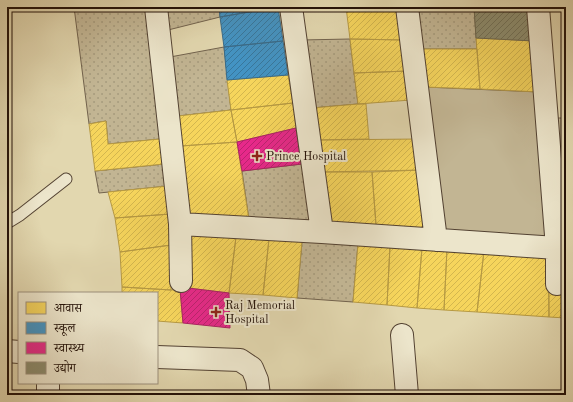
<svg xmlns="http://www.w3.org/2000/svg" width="573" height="402" font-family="'Old Standard TT','Noto Serif Devanagari',serif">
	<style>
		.grass { fill: url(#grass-dots); stroke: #72634e }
		.park { fill: #c2b593; stroke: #72634e }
		.homes { fill: url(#homes-hatch); stroke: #b79a43 }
		.schools { fill: url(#schools-hatch); stroke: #396c8b }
		.health { fill: url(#health-hatch); stroke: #ac2263 }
		.industry { fill: url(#industry-hatch); stroke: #6c674f }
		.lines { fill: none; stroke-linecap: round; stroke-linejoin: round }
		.service-casing { stroke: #534232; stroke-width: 13 }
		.minor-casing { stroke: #534232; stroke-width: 24 }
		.service { stroke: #ece5cb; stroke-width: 11 }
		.minor { stroke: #ece5cb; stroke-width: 22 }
		.poi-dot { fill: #8f2418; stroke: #ece5cb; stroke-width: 1.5 }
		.labels { text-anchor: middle; stroke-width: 4; stroke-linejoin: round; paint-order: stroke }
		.poi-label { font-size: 12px; fill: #231108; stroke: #ece5cb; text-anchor: start }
	</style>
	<defs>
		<pattern id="grass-dots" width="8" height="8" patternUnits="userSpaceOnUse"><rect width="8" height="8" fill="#c2b593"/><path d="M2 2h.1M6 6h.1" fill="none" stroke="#a69b7d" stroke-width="1.8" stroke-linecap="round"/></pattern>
		<pattern id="homes-hatch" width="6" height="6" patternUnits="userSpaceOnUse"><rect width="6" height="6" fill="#f6d55c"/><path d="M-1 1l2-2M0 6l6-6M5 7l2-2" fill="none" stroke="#d3b64e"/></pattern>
		<pattern id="schools-hatch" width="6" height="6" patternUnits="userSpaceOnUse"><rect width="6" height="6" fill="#4393c3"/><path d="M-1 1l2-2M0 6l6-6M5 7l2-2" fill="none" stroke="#38779c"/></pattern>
		<pattern id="health-hatch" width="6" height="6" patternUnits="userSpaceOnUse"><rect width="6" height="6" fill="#e7298a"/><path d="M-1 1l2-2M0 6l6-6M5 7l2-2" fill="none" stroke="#bb226f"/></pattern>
		<pattern id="industry-hatch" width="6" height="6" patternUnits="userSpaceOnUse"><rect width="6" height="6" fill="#8c8c6e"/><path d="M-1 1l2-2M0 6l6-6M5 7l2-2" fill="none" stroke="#727158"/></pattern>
	</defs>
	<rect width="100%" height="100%" fill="#e2d7af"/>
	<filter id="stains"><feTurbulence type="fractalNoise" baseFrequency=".005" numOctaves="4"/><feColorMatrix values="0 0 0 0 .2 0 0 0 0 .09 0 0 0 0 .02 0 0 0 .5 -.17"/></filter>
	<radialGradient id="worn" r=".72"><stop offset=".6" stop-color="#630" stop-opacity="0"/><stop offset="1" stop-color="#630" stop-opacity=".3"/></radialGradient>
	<!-- grass -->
	<path class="grass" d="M74,7H145L160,139L108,144L106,121L89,124Z
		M166,7H219L220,17L168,30Z
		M415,7H474L477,49H421Z
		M350,39L358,104L312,108L301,40Z
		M224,47L231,110L178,116L170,57Z
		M557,118H566V169L561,170Z
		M164,164L168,186L99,193L95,171Z
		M302,164L311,220H249L242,171Z
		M302,241L358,244L353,302L297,298Z"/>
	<!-- park -->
	<path class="park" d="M425,87L539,92L547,238L443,231Z"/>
	<!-- homes -->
	<path class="homes" d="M346,7H401L404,40L350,39Z
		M476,38L534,41L539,92L480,89Z
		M350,39L404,40L408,71L354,73Z
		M421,49H477L480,89L425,87Z
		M408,71L411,100L358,104L354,73Z
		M288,75L293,103L231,110L227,80Z
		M293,103L296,128L237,142L231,110Z
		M358,104H366L369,139L316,140L312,108Z
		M231,110L237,142L181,146L178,116Z
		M106,121L108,144L160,139L164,164L95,171L89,124Z
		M417,139L422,170L321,172L316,140Z
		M237,142L249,220L188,218L181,146Z
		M566,169V231L561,170Z
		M422,170L428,230L376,225L372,172Z
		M321,172H372L376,225L330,223Z
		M168,186L171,214L115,218L108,192Z
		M171,214V245L120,252L115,218Z
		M189,235L236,237L229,293L188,288Z
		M236,237L269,239L263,295L229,293Z
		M269,239L302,241L297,298L263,295Z
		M358,244L390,246L387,305L353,302Z
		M171,245V290L122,287L120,252Z
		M390,246L422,248L417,308L387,305Z
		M422,248L447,249L444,310L417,308Z
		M447,249L484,251L477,312L444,310Z
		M484,251L548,255L549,317L477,312Z
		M122,287L171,290L180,289L183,323L157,321V293H122Z
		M549,288L566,289V318L549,317Z"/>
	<!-- schools -->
	<path class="schools" d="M219,7H278L220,17Z
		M278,7L283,41L224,47L220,17Z
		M283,41L288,75L227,80L224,47Z"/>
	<!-- health -->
	<path class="health" d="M296,128L302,164L242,171L237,142Z
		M188,288L229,293L230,328L183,323L180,289Z"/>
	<!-- industry -->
	<path class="industry" d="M474,7H529L534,41L476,38Z"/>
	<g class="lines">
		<defs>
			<path id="service" d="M7,223L20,215L66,179"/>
			<path id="minor" d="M156,7L180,224L322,232
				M291,7L322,232L557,248L538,7
				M407,7L436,240
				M180,224L181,281
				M557,248V284
				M402,335L407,395
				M7,351L19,352
				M157,357L240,360L252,368L257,380L259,395
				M48,383V395"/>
		</defs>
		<!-- service casing -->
		<use href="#service" class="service-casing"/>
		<!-- minor casing -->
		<use href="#minor" class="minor-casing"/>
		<!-- service -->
		<use href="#service" class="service"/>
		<!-- minor -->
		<use href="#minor" class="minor"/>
	</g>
	<!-- markers -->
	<g class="poi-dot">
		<path d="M255 150h4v4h4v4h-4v4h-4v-4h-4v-4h4z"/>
		<path d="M214 306h4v4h4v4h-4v4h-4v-4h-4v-4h4z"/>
	</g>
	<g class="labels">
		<!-- poi labels -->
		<g class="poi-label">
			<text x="266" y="160">Prince Hospital</text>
			<text x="225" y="309">Raj Memorial<tspan x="225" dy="14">Hospital</tspan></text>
		</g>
	</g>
	<!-- margin -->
	<rect width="573" height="402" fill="none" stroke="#e2d7af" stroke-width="24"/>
	<rect x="8" y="8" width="557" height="386" fill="none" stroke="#231108" stroke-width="2"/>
	<rect x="12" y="12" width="549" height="378" fill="none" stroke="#231108"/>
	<!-- legend -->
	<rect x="18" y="292" width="140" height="92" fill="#ece5cb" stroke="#9c907d"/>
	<rect x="26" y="302" width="20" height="12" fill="#f6d55c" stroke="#9c907d"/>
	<text x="54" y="312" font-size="12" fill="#231108">आवास</text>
	<rect x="26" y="322" width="20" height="12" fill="#4393c3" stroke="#9c907d"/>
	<text x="54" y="332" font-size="12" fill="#231108">स्कूल</text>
	<rect x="26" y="342" width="20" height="12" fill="#e7298a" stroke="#9c907d"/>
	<text x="54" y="352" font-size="12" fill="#231108">स्वास्थ्य</text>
	<rect x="26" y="362" width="20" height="12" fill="#8c8c6e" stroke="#9c907d"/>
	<text x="54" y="372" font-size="12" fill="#231108">उद्योग</text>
	<rect width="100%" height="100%" filter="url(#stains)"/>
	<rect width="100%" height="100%" fill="url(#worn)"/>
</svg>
